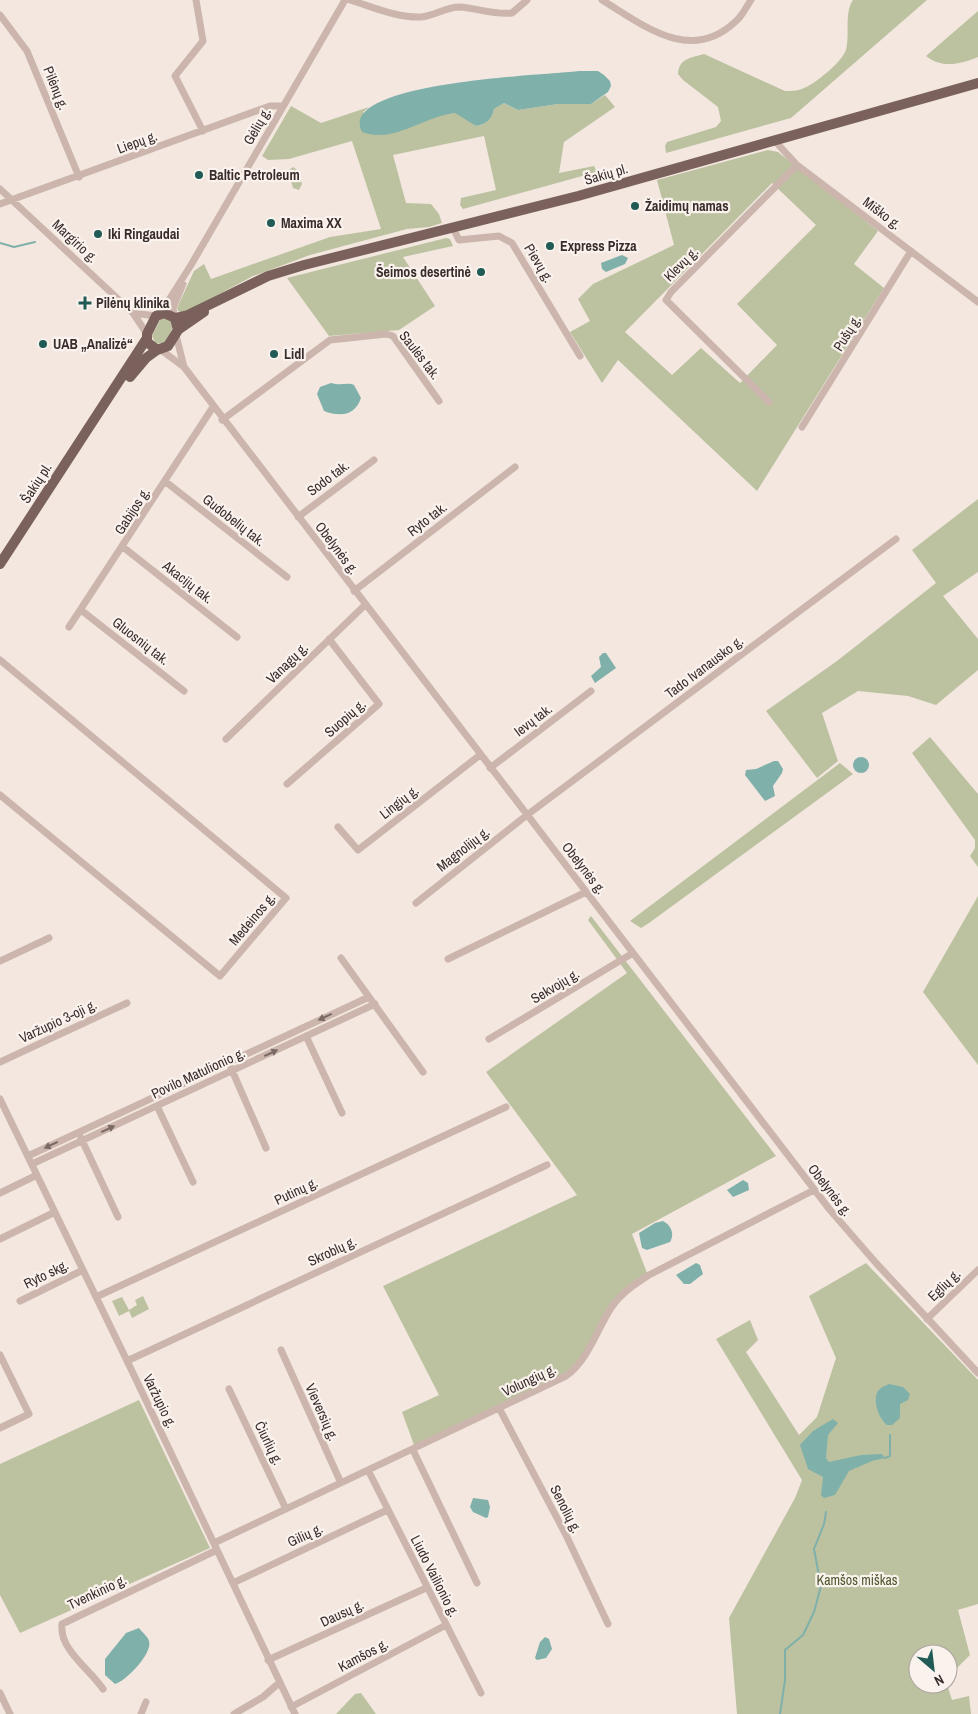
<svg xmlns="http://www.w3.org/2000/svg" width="978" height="1714" font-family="'Archivo Narrow',sans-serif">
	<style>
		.green { fill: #bcc2a0; fill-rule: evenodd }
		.water { fill: #7fb0aa }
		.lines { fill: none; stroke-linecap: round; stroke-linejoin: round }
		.stream { stroke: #7fb0aa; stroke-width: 2 }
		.street { stroke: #cbb5ac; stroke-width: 7 }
		.primary { stroke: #7b615c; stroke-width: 10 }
		.oneway { fill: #7b6a65 }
		.poi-dot { fill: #205b55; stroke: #faf2ed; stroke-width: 2 }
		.labels { text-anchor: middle; stroke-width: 4.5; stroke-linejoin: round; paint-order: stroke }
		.street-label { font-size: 14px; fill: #392d2b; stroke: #faf2ed }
		.poi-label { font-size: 14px; font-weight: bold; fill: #392d2b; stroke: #faf2ed; text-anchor: start }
		.park-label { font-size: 14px; fill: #4f572f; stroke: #faf2ed }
	</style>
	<rect width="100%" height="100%" fill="#f3e7e0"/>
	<!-- green -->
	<path class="green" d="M853,0H927L791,118L666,153L665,146L667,142L716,127L721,121L718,107L683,80L678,74C679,58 691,58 704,54L785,91C791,91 798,91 804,88C816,83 842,62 846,50C850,34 844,13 853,0Z
		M978,11V57C961,64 942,69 926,56Z
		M605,95L615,107L564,142L559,173L594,166L597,172L463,209L460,205L461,198L496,190L484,136L393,155L406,203L431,204L439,214L442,223L429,227L407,229L310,255L253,276L184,313L178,311L177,308L194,271L204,264L211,279L330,237L381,229L352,141L289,159L268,160L262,156L291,106L321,123L369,107L363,112L386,134C403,131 448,108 460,114C466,117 471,123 476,126C487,124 492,119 494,109L504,103L518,110L558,104H591Z
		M768,150L778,152L878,231L854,264L884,288L757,491L618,360L602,383L570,332L590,321L578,299L593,284L674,245L657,180ZM772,183L816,225L737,304L777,345L740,383L701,348L672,375L625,332Z
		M293,167L297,170L302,184L299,190L293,188L288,171Z
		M446,238L450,239L453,246L403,257L435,306L399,330L329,336L287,278Z
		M165,317L171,319L173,327L166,342L156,344L152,336L160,320Z
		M978,499V572L943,596L978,639V670L936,705L908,696L858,691L822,713L838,761L817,778L766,711L837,661L936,583L912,550Z
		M930,737L978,794V867L970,856L975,848V840L912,753Z
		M840,763L853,774L649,923L641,928L630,921Z
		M978,896V1065L923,992Z
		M591,916L776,1156L632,1234L647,1273L621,1291L580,1360L567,1372L414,1445L402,1412L439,1395L383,1286L577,1195L486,1072L627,973L588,920Z
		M866,1263L978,1380V1604L958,1610L970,1655L948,1677V1654H918V1684H947L952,1700L969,1696L971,1714H737L729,1618L795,1498L802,1480L716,1339L750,1320L758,1340L746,1352L799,1435L817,1417L836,1358L809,1296Z
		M143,1296L149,1309L132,1318L129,1311L119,1316L112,1301L122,1297L129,1310L137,1305L135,1300Z
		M139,1400L210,1548L20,1633L0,1595V1464Z
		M361,1693L376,1714H336L355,1694Z"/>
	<!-- water -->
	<path class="water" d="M579,71H598L604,75L610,81L611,86L608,92L591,104H558L518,110L504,103L494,109C492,119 487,124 476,126L455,113C424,116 394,144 362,132C335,81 552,75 579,71Z
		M622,255L628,258L625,264L606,272L602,269L601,263Z
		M331,383C341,386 347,382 354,385L361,398C355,416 340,417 324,411L317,394L320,387Z
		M603,653H606L616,668L595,683L591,676L601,667L599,657Z
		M853 765a8 8 0 1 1 16 0a8 8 0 1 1-16 0Z
		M774,761H778L783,769L782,773L773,786L775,796L765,801L745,775L746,770L756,769Z
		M743,1180L748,1183L749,1190L733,1197L727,1190Z
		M663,1221C671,1225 675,1234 670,1242L647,1250L642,1248L639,1233L655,1223Z
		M696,1263L700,1265L703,1274L690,1284H684L676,1275Z
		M889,1384L903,1387L910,1394L908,1400L900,1404V1418L892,1425H887C879,1419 872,1400 878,1391C881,1387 885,1386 889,1384Z
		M833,1419L838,1423L828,1435L826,1458L829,1462L861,1455L882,1454L885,1458L872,1461L849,1471L835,1495L824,1498L821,1495L823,1477L808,1469L800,1445L813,1431Z
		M473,1498L488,1500L490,1507L488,1517L486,1518L473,1512L470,1507Z
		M139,1628C142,1632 148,1637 149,1641C153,1653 126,1681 115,1684L105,1675V1659L126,1633Z
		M545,1637L549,1639L552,1649L546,1658L537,1660L535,1658L540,1642Z"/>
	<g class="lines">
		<!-- stream -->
		<path class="stream" d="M0,243L14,247L35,242
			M885,1458L890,1456V1435
			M780,1714L785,1680V1650L803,1635L814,1612L821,1586L814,1549L824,1524L826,1512"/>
		<!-- street -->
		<path class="street" d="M196,0L203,41L175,76L203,131
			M350,0C373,7 397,18 421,17C434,16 446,7 459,7C477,8 493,15 512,13L527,0
			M602,0C643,25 690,64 735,22C742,17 746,7 751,0
			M0,15L27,51L79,177
			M774,140L797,165L978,302
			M0,189L133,313L147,334
			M0,204L270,106H283
			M453,228L459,240L499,236L512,243L580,356
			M133,313L156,316
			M160,314L191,265L345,0
			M174,316L173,308L183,284
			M176,335L184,367
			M161,350L184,367L830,1210L876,1263L978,1373
			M769,402L666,300L671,292L797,165
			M222,420L330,340L386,334L393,336L439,401
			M802,427L911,251
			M166,482L287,577
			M298,517L374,460
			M123,547L237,637
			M354,591L515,467
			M81,610L184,691
			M69,627L213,407
			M0,660L286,898L220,976L0,795
			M226,739L365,605
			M490,768L591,691
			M287,784L379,704L329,639
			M338,827L358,850L480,755
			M416,903L527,815L896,539
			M341,958L423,1072
			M448,959L586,892
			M0,961L49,938
			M306,1036L342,1113
			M489,1039L633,953
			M0,1062L127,1003
			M231,1068L266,1148
			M0,1099L131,1369L295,1714
			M157,1106L193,1182
			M81,1138L118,1217
			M28,1156L369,997
			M32,1164L375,1004
			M0,1193L37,1175
			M0,1239L55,1212
			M96,1297L506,1107
			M20,1301L83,1270
			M927,1319L978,1270
			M281,1350L341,1483
			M0,1355L29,1414L0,1428
			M127,1361L547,1165
			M229,1389L286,1509
			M499,1408L566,1535L608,1624
			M413,1450L477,1583
			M368,1470L481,1693
			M214,1543L566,1376C589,1359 596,1331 611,1308C621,1293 635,1284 649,1275L814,1190
			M233,1583L387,1510
			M268,1660L426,1588
			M103,1689C90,1669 59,1650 62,1624L217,1550
			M0,1693L10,1714
			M291,1707L446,1625
			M141,1714L146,1702
			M234,1714L263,1697L279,1683"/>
		<!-- primary -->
		<path class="primary" d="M164,313L175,318L178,330L168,346L157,350L147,342V334L156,316Z
			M175,318L188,315L268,276L304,265L578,196L978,83
			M178,330L204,312
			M130,377L146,358L157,350
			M0,564L147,338"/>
	</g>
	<!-- one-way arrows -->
	<defs><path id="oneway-solid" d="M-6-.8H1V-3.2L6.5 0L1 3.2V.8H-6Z" transform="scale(1.25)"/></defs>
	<g class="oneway">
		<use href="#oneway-solid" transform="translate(325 1017) rotate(155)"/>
		<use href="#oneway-solid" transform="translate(271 1053) rotate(-25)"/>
		<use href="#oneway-solid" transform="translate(108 1129) rotate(-25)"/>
		<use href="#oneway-solid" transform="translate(51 1145) rotate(155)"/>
	</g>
	<!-- markers -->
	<g class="poi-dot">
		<circle cx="199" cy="175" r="5"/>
		<circle cx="635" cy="206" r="5"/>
		<circle cx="271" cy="223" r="5"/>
		<circle cx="98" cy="234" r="5"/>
		<circle cx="550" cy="246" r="5"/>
		<circle cx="481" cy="272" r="5"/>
		<path d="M82.5 295.5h5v5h5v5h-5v5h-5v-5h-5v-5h5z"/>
		<circle cx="43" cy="344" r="5"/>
		<circle cx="274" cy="354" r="5"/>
	</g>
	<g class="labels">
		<!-- street labels -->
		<g class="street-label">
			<text transform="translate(56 88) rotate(68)" y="5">Pilėnų g.</text>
			<text transform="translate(257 126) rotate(-60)" y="5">Gėlių g.</text>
			<text transform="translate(137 142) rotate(-20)" y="5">Liepų g.</text>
			<text transform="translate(606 174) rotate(-16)" y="5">Šakių pl.</text>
			<text transform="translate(882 213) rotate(37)" y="5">Miško g.</text>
			<text transform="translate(75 241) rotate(43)" y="5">Margirio g.</text>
			<text transform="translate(539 263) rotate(59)" y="5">Pievų g.</text>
			<text transform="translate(681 264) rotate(-45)" y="5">Klevų g.</text>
			<text transform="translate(847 333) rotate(-58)" y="5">Pušų g.</text>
			<text transform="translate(420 355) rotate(52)" y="5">Saulės tak.</text>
			<text transform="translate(328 478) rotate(-37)" y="5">Sodo tak.</text>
			<text transform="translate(36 483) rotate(-57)" y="5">Šakių pl.</text>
			<text transform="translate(132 511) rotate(-57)" y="5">Gabijos g.</text>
			<text transform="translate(427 519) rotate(-38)" y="5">Ryto tak.</text>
			<text transform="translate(234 520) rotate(38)" y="5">Gudobelių tak.</text>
			<text transform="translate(337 548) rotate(53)" y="5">Obelynės g.</text>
			<text transform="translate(188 582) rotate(38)" y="5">Akacijų tak.</text>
			<text transform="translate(141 641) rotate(38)" y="5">Gluosnių tak.</text>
			<text transform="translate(287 663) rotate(-44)" y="5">Vanagų g.</text>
			<text transform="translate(704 667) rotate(-37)" y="5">Tado Ivanausko g.</text>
			<text transform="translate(345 718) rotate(-41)" y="5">Suopių g.</text>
			<text transform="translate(533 720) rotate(-37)" y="5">Ievų tak.</text>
			<text transform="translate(399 802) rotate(-38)" y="5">Lingių g.</text>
			<text transform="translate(463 849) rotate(-38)" y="5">Magnolijų g.</text>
			<text transform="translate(584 868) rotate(52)" y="5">Obelynės g.</text>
			<text transform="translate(252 919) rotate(-50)" y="5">Medeinos g.</text>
			<text transform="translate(555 986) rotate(-31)" y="5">Sekvojų g.</text>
			<text transform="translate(58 1021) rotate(-25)" y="5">Varžupio 3-oji g.</text>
			<text transform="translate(198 1073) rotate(-25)" y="5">Povilo Matulionio g.</text>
			<text transform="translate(830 1190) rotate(52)" y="5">Obelynės g.</text>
			<text transform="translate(296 1191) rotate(-25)" y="5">Putinų g.</text>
			<text transform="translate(332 1251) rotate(-25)" y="5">Skroblų g.</text>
			<text transform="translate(46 1274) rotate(-26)" y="5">Ryto skg.</text>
			<text transform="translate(944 1285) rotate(-44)" y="5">Eglių g.</text>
			<text transform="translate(529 1380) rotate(-25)" y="5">Volungių g.</text>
			<text transform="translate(160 1401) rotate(64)" y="5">Varžupio g.</text>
			<text transform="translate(322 1412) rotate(66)" y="5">Vieversių g.</text>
			<text transform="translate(269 1443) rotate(64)" y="5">Čiurlių g.</text>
			<text transform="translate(566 1509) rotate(63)" y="5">Senolių g.</text>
			<text transform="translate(305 1535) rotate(-25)" y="5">Gilių g.</text>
			<text transform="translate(435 1576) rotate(63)" y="5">Liudo Vailionio g.</text>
			<text transform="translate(97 1592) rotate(-25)" y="5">Tvenkinio g.</text>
			<text transform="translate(342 1613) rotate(-25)" y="5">Dausų g.</text>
			<text transform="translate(363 1655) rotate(-28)" y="5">Kamšos g.</text>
		</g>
		<!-- poi labels -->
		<g class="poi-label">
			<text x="209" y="180">Baltic Petroleum</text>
			<text x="645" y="211">Žaidimų namas</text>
			<text x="281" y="228">Maxima XX</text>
			<text x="108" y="239">Iki Ringaudai</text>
			<text x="560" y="251">Express Pizza</text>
			<text x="471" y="277" text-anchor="end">Šeimos desertinė</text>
			<text x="96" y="308">Pilėnų klinika</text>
			<text x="53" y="349">UAB „Analizė“</text>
			<text x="284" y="359">Lidl</text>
		</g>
		<!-- park labels -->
		<g class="park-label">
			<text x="857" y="1585">Kamšos miškas</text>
		</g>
	</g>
	<!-- north arrow -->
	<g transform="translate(933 1669) rotate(152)"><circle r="24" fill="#faf2ed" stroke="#ada39f"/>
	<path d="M0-4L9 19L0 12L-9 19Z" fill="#205b55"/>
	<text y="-8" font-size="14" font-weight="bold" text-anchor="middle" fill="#392d2b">N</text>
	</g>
</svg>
